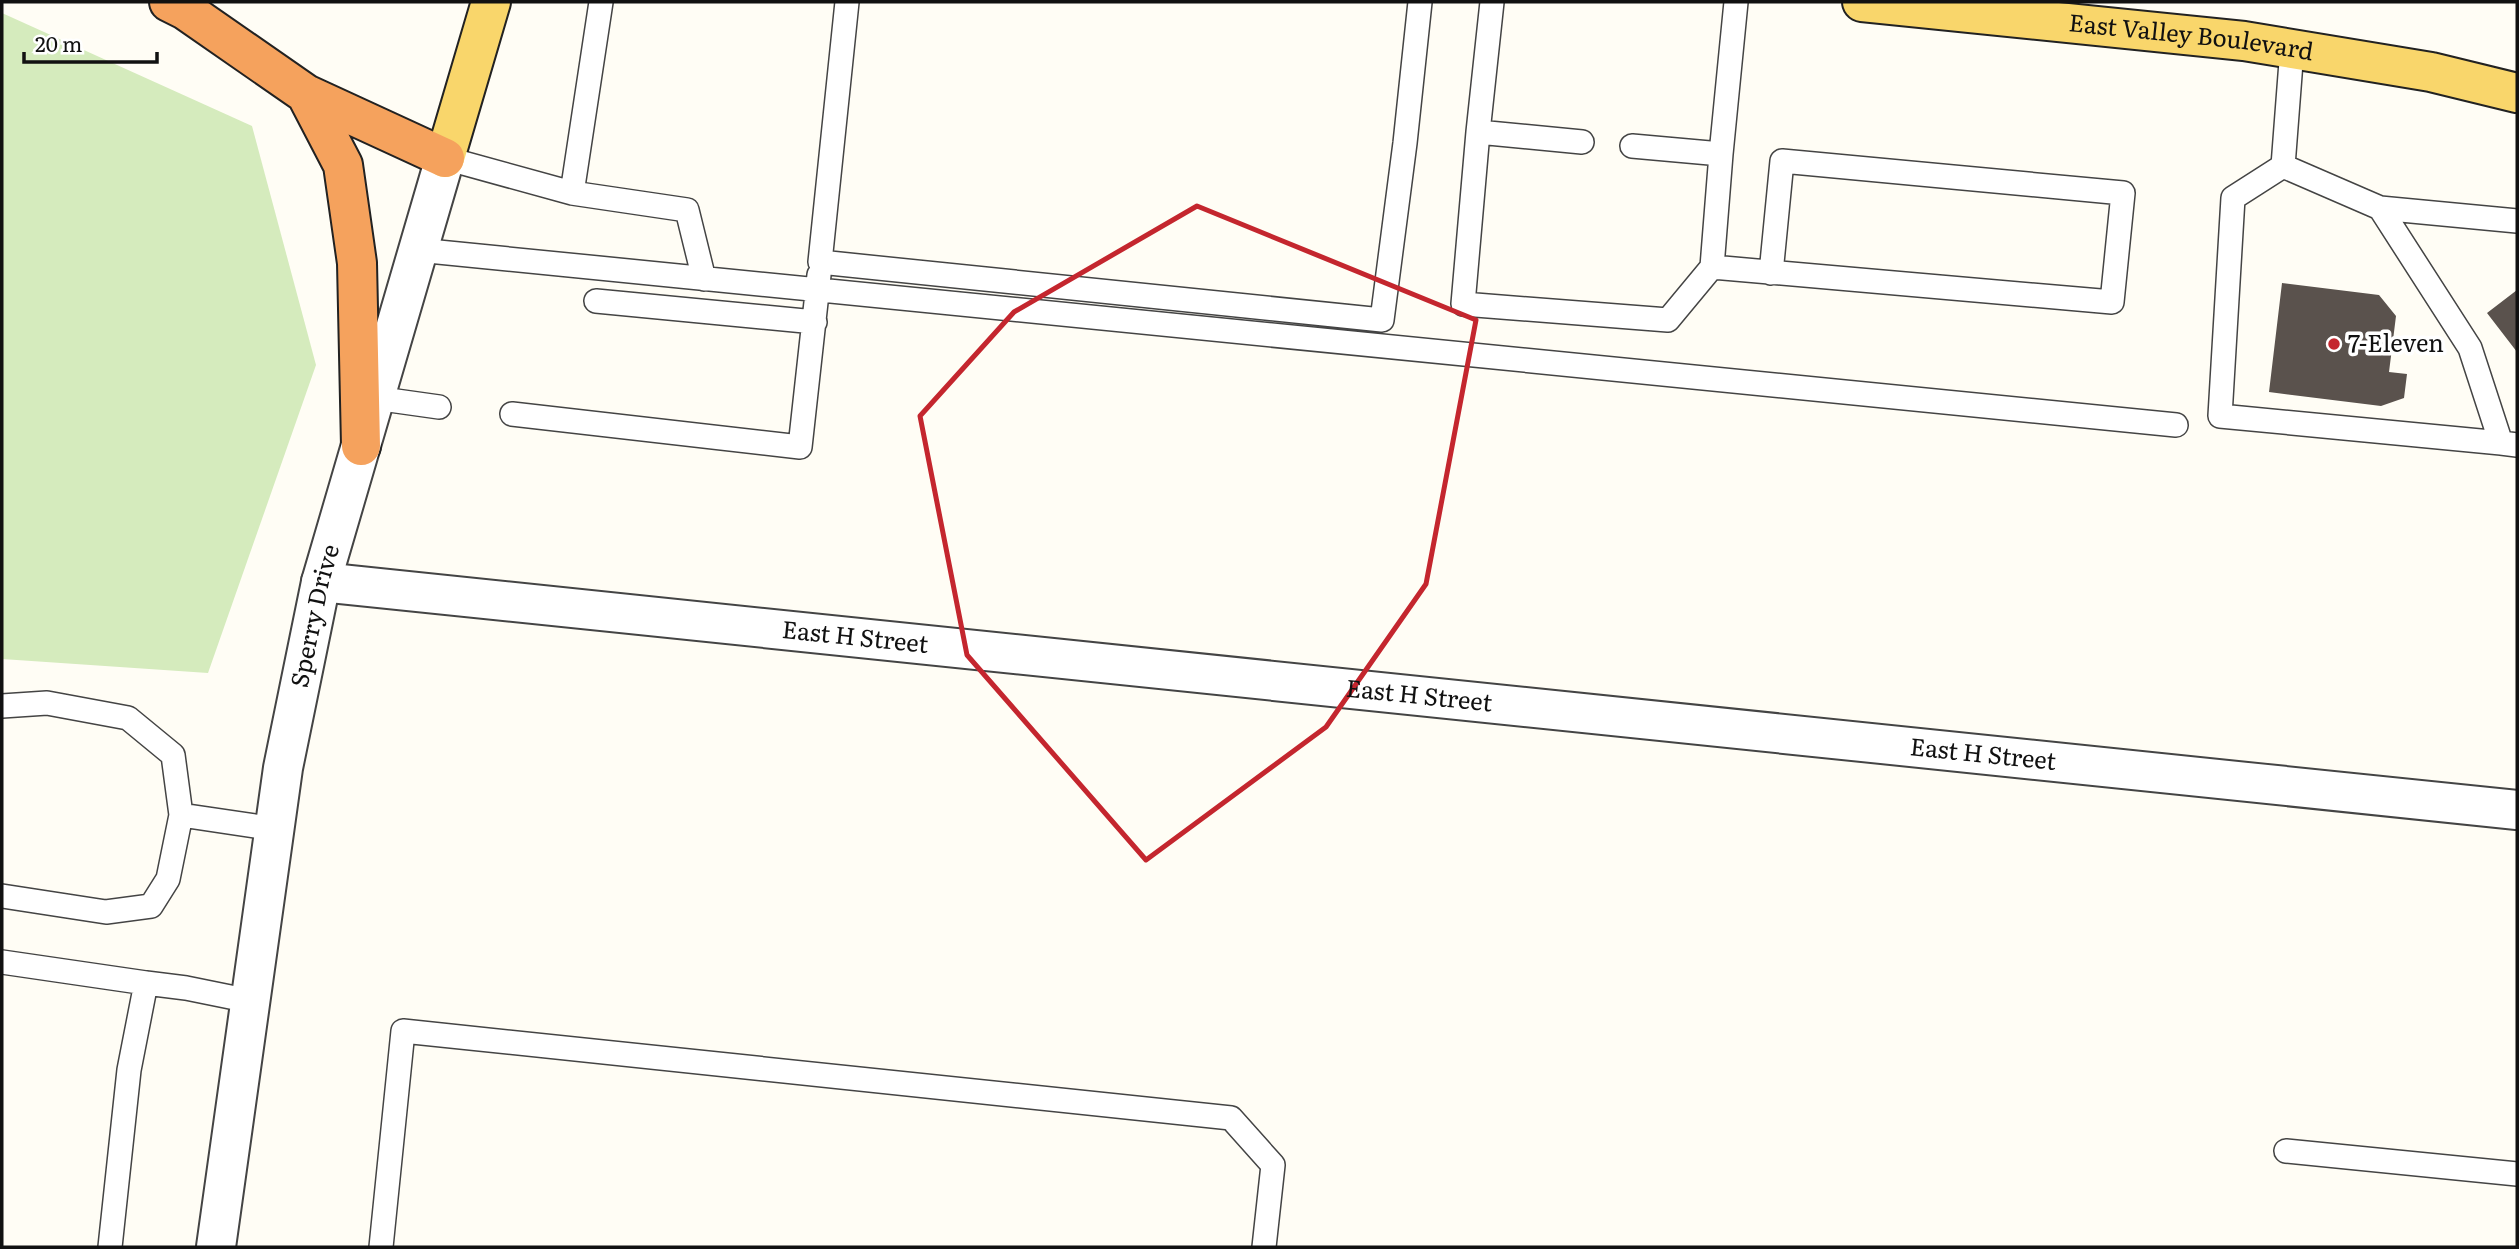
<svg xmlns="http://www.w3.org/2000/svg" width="2519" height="1249" font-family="Literata,serif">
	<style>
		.green { fill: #d5ebbd }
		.building { fill: #5a524d }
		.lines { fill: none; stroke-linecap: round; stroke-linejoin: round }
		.service-casing { stroke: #444; stroke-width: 26 }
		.minor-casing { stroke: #444; stroke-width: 42 }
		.tertiary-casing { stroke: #444; stroke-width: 42 }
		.primary-casing { stroke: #222; stroke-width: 42 }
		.motorway-casing { stroke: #222; stroke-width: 42 }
		.service { stroke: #fff; stroke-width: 23 }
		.minor { stroke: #fff; stroke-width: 38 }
		.tertiary { stroke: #fff; stroke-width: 38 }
		.primary { stroke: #f9d66b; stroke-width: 38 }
		.motorway { stroke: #f5a25d; stroke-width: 38 }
		.marked { fill: none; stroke: #c4262e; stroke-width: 5; stroke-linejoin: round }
		.poi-dot { fill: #c4262e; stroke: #fff; stroke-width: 2.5 }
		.labels { text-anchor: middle; stroke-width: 7; stroke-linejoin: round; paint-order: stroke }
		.street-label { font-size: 24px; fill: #111; stroke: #fff }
		.poi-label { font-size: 24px; fill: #111; stroke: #fff; text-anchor: start }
	</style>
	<rect width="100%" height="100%" fill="#fffdf5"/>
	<!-- green -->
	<path class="green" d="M2,13L252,126L316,365L208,673L2,659Z"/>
	<!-- building -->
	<path class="building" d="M2282,283L2379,295L2396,316L2389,372L2407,374L2404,398L2381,406L2269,392Z
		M2517,290V352L2487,313Z"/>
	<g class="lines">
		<defs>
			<path id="service" d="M847,2L820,262L1382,320L1405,143L1420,2
				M1492,2L1478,132L1582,142
				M2292,49L2283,166L2380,208L2470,348L2501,443L2517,445
				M1478,132L1463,304L1668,320L1712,267
				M1632,146L1721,154L1712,267L2112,302L2123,193L1782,161L1771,273
				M1721,154L1736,2
				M445,158L572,193L687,210L704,279
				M2283,166L2233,198L2220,416L2501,443
				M572,193L601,2
				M2380,208L2517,221
				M418,250L2176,425
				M596,301L815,322
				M375,398L439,407
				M512,414L800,447L819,275
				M2,706L47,703L128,718L173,755L181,815L168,879L151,906L106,912L2,896
				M181,815L275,829
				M2,962L146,983
				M2286,1151L2517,1174
				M110,1247L129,1070L146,983L186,988L250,1001
				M381,1247L403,1031L1231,1118L1273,1165L1264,1247"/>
			<g id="minor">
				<path id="s1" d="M321,582L2517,810"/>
			</g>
			<g id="tertiary">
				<path id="s2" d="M216,1247L283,768L321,582L445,158"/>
			</g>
			<g id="primary">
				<path id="s3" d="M1862,2L2244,41L2431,72L2517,93"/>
				<path d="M445,158L491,2"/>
			</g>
			<path id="motorway" d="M169,2L185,10L306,94L445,158
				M306,94L343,165L357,263L361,446"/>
		</defs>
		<!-- service casing -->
		<use href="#service" class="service-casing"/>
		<!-- minor casing -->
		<use href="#minor" class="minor-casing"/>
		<!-- tertiary casing -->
		<use href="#tertiary" class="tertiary-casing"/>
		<!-- primary casing -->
		<use href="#primary" class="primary-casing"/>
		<!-- motorway casing -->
		<use href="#motorway" class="motorway-casing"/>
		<!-- service -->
		<use href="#service" class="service"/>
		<!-- minor -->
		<use href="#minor" class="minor"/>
		<!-- tertiary -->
		<use href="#tertiary" class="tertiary"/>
		<!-- primary -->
		<use href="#primary" class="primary"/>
		<!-- motorway -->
		<use href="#motorway" class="motorway"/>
	</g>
	<!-- marked area -->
	<path class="marked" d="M1197,206L1476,320L1426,584L1326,727L1146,860L967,655L920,416L1014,312Z"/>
	<!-- markers -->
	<circle class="poi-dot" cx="2334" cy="344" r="7"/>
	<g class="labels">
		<!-- street labels -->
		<g class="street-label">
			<text dy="8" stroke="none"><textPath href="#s3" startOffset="331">East Valley Boulevard</textPath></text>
			<text dy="8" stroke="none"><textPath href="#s2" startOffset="639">Sperry Drive</textPath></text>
			<text dy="8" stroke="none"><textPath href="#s1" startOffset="537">East H Street</textPath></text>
			<text dy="8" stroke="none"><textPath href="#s1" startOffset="1104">East H Street</textPath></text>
			<text dy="8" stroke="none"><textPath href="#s1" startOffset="1671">East H Street</textPath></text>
		</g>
		<!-- poi labels -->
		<g class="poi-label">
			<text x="2348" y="352">7-Eleven</text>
		</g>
	</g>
	<!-- border -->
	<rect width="2519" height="1249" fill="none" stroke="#111111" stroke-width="7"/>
	<!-- scale -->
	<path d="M24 52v10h133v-10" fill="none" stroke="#111111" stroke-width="3.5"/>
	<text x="35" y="52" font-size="21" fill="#111111" stroke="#ffffff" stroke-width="5" paint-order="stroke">20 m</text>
</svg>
